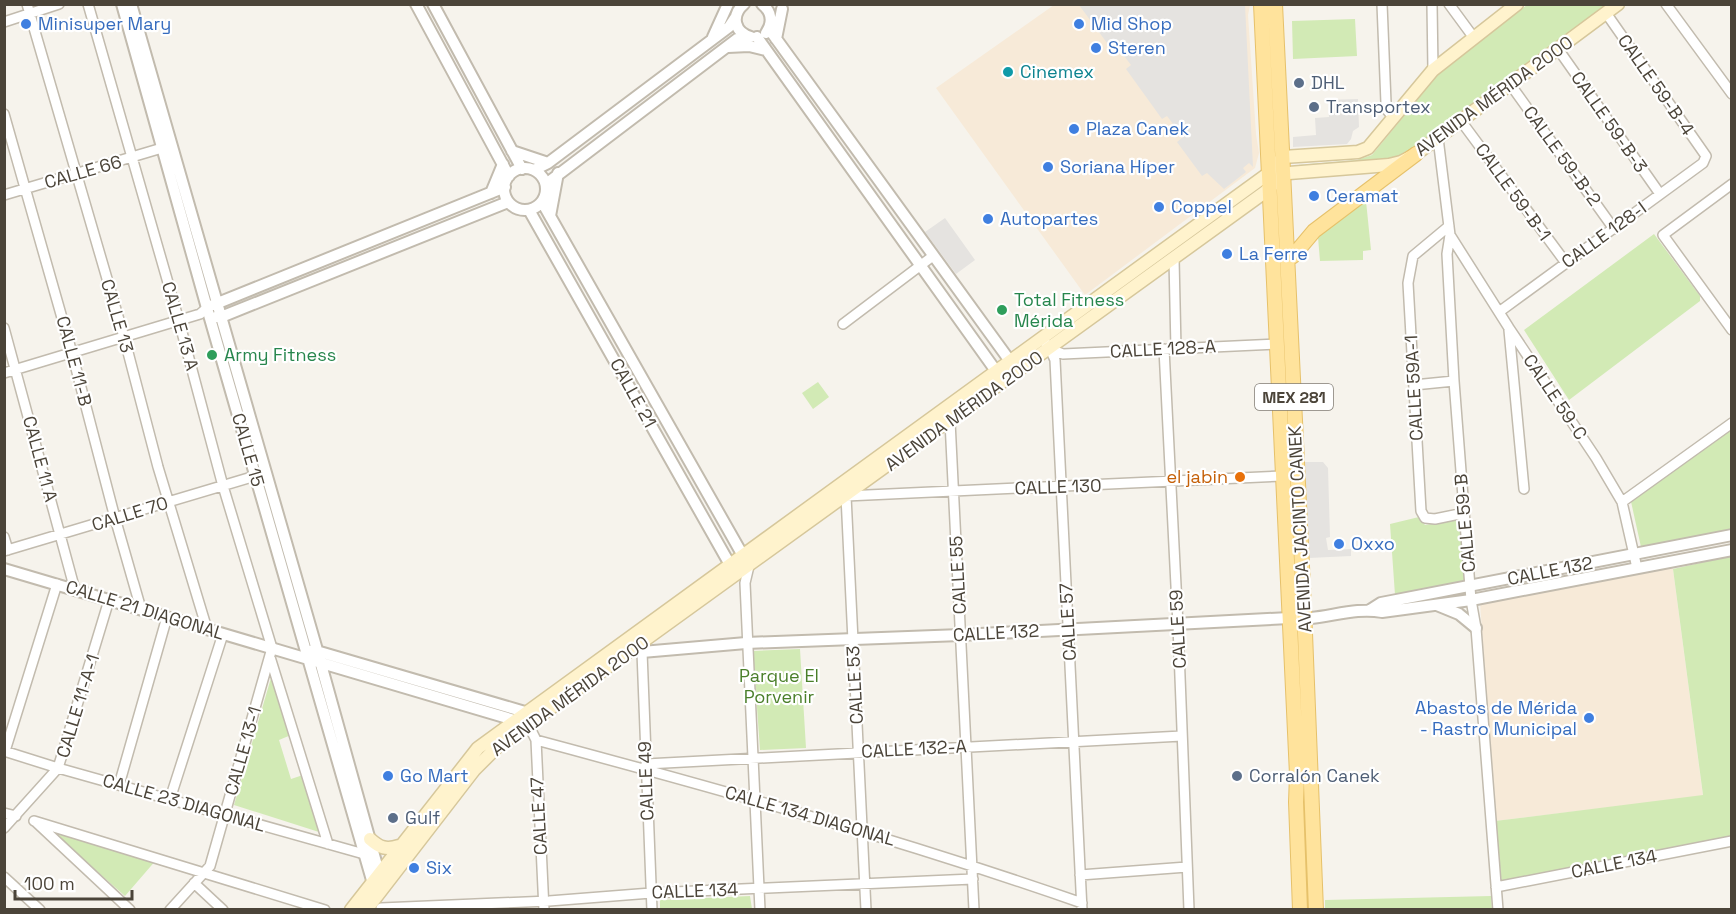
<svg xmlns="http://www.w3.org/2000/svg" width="1736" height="914" font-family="'Space Grotesk',sans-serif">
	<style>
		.commercial { fill: #f7ead8 }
		.green { fill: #d2eab5 }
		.parking { fill: #e5e3e0 }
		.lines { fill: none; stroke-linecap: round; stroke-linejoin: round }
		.minor-casing { stroke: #c2bbae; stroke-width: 12 }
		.tertiary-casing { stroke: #c2bbae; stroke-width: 14 }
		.secondary-casing { stroke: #d6c79b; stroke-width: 15 }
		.primary-casing { stroke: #e6c16a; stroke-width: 16 }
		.minor { stroke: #fff; stroke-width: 9 }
		.tertiary { stroke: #fff; stroke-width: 10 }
		.secondary { stroke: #fff3cd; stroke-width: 12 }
		.primary { stroke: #ffe39c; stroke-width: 14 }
		.shop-dot { fill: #3f7fe0; stroke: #fff; stroke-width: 2 }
		.culture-dot { fill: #0f9aa8; stroke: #fff; stroke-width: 2 }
		.service-dot { fill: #5c6f8a; stroke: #fff; stroke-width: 2 }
		.leisure-dot { fill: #2e9e5b; stroke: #fff; stroke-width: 2 }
		.food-dot { fill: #e8710a; stroke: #fff; stroke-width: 2 }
		.labels { text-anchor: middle; stroke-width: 4.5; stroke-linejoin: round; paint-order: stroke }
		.shield { fill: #fff; stroke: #817c74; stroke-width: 1.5 }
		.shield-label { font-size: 16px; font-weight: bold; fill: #4b4439 }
		.shop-label { font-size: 18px; fill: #366cbe; stroke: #fff; text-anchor: start }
		.culture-label { font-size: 18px; fill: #0d838f; stroke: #fff; text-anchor: start }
		.service-label { font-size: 18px; fill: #4e5e75; stroke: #fff; text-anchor: start }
		.street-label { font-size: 18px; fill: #4b4439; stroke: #fff }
		.leisure-label { font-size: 18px; fill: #27864d; stroke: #fff; text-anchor: start }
		.food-label { font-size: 18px; fill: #c56008; stroke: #fff; text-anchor: end }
		.park-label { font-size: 18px; fill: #4a7f2a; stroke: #fff }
	</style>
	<rect width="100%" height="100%" fill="#f6f3ec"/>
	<!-- commercial -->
	<path class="commercial" d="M1054,5H1250L1248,15L1256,134L1259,153L1255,168L1085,295L936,88Z
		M1672,562L1703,796L1495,821L1480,602Z"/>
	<!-- green -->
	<path class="green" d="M1527,5H1610L1414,150C1378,167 1336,163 1297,165L1357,160L1372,155L1440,72Z
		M1355,19L1357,56L1293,59L1292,21Z
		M1366,201L1371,250L1363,251V260L1320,261L1318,237Z
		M1654,234L1700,296V301L1569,400L1524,330Z
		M818,382L829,397L813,409L802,393Z
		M1731,423V529L1641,547L1630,497Z
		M1419,517L1425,525L1463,518L1467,580L1395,595L1390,524Z
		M1731,556V841L1502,886L1495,821L1703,795L1673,569Z
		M800,649L806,748L760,750L753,651Z
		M273,671L291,735L279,740L291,779L303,775L319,832L234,805Z
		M43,824L157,859L125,896Z
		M750,896L752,909H660V900Z
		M1491,896L1492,909H1325V900Z"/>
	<!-- parking -->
	<path class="parking" d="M1079,5H1245L1253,167L1249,163L1243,168L1246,172L1224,189L1207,173L1202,176L1177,142L1183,137L1167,116L1162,119L1126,69L1131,65L1115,44L1110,47Z
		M1358,99L1359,127L1353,131L1351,139L1347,144L1293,147V137L1316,135L1315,118L1329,117L1328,100Z
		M945,218L975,260L956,274L925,232Z
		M1305,462H1323L1328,468L1330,537L1326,538L1328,550L1351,549V556L1309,558Z"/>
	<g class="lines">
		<defs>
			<path id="minor" d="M27,4L124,337L158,467L207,629
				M88,4L179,321L223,486L272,648L210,866L170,910
				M1382,4L1386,103L1387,110L1394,118
				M1432,4L1433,70
				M1449,4L1474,38
				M1666,4L1732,94
				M4,22L59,4
				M1558,49L1660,194
				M1510,84L1614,229
				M4,114L72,353L115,518L141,609
				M1461,121L1566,263
				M1438,138L1450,235L1447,254L1454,381L1471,600L1476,628L1498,910
				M1732,184L1663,235L1732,330
				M4,195L162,148
				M1449,226L1413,256L1408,283L1421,511L1425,518L1435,519L1464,513
				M1450,235L1509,328L1596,458L1622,502L1637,568
				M1174,259L1176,349
				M1499,312L1703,163L1706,156L1606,13
				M843,324L933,256
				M4,328L75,590
				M1509,330L1524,489
				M1042,338L1050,349L1055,360L1082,910
				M1050,349L1063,354L1277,344
				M1164,349L1178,625L1189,910
				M4,373L200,314L207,308
				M1414,385L1454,381
				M950,421L974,910
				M846,496L1282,476
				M846,496L866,910
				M1622,502L1732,423
				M4,537L8,550
				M4,551L255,476
				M749,566L745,583L760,910
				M642,652L652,910
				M270,657L328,844
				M528,724L536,740L544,910
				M536,740C719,789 902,840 1082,903
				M4,751L58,768L364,854
				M5,751L57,584
				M646,764L1182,736
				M119,785L167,617
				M170,799L223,634
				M4,813L16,816
				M34,821L325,910
				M36,822L130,910
				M4,828L58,768L109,600
				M1080,875L1187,867
				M4,877L40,910
				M194,883L223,910
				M1496,887L1732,841
				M381,908L549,901L651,893L973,879"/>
			<path id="tertiary" d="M122,4L207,308L374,887
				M131,4L317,650L376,862L383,877
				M416,4L509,176
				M433,4L522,169
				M744,4C730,16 735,33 751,37
				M762,4C772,12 773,23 766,33
				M769,29L1010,361
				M713,37L728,4
				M757,37L996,371
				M776,39L782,9
				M728,47L749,46L766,50
				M512,151L548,163
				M504 189a21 21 0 1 1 42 0a21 21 0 1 1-42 0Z
				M534,170L548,163L729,27L735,18
				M546,184L737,39L749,37
				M491,193L503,164
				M542,202L746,561
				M529,210L733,570
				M550,216L558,173
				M213,305L505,187
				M216,317H221L508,202
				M4,569L514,720
				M1437,605L1459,614L1476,628
				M1370,610L1381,603L1732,535
				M633,640L642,652L746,643L961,635L1289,618C1320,622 1351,606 1382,612L1471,600L1732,550
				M313,650L525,712"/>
			<path id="secondary" d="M370,839C380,848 386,850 399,846
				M351,910L478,748L1269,173L1283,157L1358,152L1368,148L1433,70L1517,4
				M366,910L474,770L498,746L1265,192L1284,174L1289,173L1389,165L1401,162L1416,154L1618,4"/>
			<path id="primary" d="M1261,4L1297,775L1296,802L1300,910
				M1275,4L1304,608L1316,910
				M1287,260L1293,256L1314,231L1416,154"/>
		</defs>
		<!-- minor casing -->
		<use href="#minor" class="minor-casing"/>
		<!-- tertiary casing -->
		<use href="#tertiary" class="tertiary-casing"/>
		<!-- secondary casing -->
		<use href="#secondary" class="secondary-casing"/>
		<!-- primary casing -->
		<use href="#primary" class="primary-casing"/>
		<!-- minor -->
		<use href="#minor" class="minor"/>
		<!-- tertiary -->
		<use href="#tertiary" class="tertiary"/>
		<!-- secondary -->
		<use href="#secondary" class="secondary"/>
		<!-- primary -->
		<use href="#primary" class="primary"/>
	</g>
	<!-- markers -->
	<g class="shop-dot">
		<circle cx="26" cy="24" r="6"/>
		<circle cx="1079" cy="24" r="6"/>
		<circle cx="1096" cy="48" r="6"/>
		<circle cx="1074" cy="129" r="6"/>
		<circle cx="1048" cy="167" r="6"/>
		<circle cx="1314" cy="196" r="6"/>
		<circle cx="1159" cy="207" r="6"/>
		<circle cx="988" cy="219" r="6"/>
		<circle cx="1227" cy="254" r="6"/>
		<circle cx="1339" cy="544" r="6"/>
		<circle cx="1589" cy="718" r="6"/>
		<circle cx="388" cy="776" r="6"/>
		<circle cx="414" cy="868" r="6"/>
	</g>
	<circle class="culture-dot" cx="1008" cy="72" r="6"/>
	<g class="service-dot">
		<circle cx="1299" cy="83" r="6"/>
		<circle cx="1314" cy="107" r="6"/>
		<circle cx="1237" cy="776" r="6"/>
		<circle cx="393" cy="818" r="6"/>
	</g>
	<g class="leisure-dot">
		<circle cx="1002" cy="310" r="6"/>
		<circle cx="212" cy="355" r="6"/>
	</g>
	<circle class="food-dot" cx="1240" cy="477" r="6"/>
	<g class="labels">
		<!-- shield labels -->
		<rect class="shield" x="1255" y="384" width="78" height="26" rx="4.5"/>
		<g class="shield-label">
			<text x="1294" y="403">MEX 281</text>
		</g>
		<!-- shop labels -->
		<g class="shop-label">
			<text x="38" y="30">Minisuper Mary</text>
			<text x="1091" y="30">Mid Shop</text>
			<text x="1108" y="54">Steren</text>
			<text x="1086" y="135">Plaza Canek</text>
			<text x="1060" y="173">Soriana Híper</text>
			<text x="1326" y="202">Ceramat</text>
			<text x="1171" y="213">Coppel</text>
			<text x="1000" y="225">Autopartes</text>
			<text x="1239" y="260">La Ferre</text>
			<text x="1351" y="550">Oxxo</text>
			<text x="1577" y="714" text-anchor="end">Abastos de Mérida<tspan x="1577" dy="21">- Rastro Municipal</tspan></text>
			<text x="400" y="782">Go Mart</text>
			<text x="426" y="874">Six</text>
		</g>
		<!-- culture labels -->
		<g class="culture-label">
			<text x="1020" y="78">Cinemex</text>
		</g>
		<!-- service labels -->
		<g class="service-label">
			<text x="1311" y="89">DHL</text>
			<text x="1326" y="113">Transportex</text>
			<text x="1249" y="782">Corralón Canek</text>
			<text x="405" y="824">Gulf</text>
		</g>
		<!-- street labels -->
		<g class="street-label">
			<text transform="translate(1656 85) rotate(55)" y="6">CALLE 59-B-4</text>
			<text transform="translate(1494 96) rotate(-36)" y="6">AVENIDA MÉRIDA 2000</text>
			<text transform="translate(1609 122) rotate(55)" y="6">CALLE 59-B-3</text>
			<text transform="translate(1562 156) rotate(54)" y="6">CALLE 59-B-2</text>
			<text transform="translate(83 172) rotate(-16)" y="6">CALLE 66</text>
			<text transform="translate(1513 192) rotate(54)" y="6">CALLE 59-B-1</text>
			<text transform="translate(1604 235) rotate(-36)" y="6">CALLE 128-I</text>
			<text transform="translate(117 316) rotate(74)" y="6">CALLE 13</text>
			<text transform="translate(180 326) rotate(74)" y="6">CALLE 13 A</text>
			<text transform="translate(1163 349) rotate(-3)" y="6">CALLE 128-A</text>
			<text transform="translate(74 361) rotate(75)" y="6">CALLE 11-B</text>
			<text transform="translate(1414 388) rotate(-93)" y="6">CALLE 59A-1</text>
			<text transform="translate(633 393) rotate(61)" y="6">CALLE 21</text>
			<text transform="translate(1555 397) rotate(56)" y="6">CALLE 59-C</text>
			<text transform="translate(964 411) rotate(-36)" y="6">AVENIDA MÉRIDA 2000</text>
			<text transform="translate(248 450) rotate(74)" y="6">CALLE 15</text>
			<text transform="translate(40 459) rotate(75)" y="6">CALLE 11 A</text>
			<text transform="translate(1058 487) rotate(-2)" y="6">CALLE 130</text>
			<text transform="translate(130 514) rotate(-17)" y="6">CALLE 70</text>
			<text transform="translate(1465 523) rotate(-95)" y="6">CALLE 59-B</text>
			<text transform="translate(1300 529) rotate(-93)" y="6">AVENIDA JACINTO CANEK</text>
			<text transform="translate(1550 571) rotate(-11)" y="6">CALLE 132</text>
			<text transform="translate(958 575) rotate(-93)" y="6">CALLE 55</text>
			<text transform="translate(145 610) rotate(17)" y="6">CALLE 21 DIAGONAL</text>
			<text transform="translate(1068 622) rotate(-93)" y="6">CALLE 57</text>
			<text transform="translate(1178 629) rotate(-93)" y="6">CALLE 59</text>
			<text transform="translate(996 633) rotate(-3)" y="6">CALLE 132</text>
			<text transform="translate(855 685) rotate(-93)" y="6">CALLE 53</text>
			<text transform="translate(570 696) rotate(-36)" y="6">AVENIDA MÉRIDA 2000</text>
			<text transform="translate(78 706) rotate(-73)" y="6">CALLE 11-A-1</text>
			<text transform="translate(914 749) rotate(-3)" y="6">CALLE 132-A</text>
			<text transform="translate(243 751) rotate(-74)" y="6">CALLE 13-1</text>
			<text transform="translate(646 781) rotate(-92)" y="6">CALLE 49</text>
			<text transform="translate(184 803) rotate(16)" y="6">CALLE 23 DIAGONAL</text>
			<text transform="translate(539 816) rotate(-93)" y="6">CALLE 47</text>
			<text transform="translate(810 816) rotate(16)" y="6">CALLE 134 DIAGONAL</text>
			<text transform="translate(1614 864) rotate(-11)" y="6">CALLE 134</text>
			<text transform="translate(695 891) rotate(-2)" y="6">CALLE 134</text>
		</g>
		<!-- leisure labels -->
		<g class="leisure-label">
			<text x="1014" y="306">Total Fitness<tspan x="1014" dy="21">Mérida</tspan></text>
			<text x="224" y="361">Army Fitness</text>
		</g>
		<!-- food labels -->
		<g class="food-label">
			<text x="1228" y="483">el jabin</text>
		</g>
		<!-- park labels -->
		<g class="park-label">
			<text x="779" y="682">Parque El<tspan x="779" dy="21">Porvenir</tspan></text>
		</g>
	</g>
	<!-- border -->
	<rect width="1736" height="914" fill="none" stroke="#4b4439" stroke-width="12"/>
	<!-- scale -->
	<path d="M15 890v9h117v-9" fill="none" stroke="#4b4439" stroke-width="3"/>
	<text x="24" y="890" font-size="18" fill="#4b4439" stroke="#ffffff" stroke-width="4.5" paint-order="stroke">100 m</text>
</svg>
